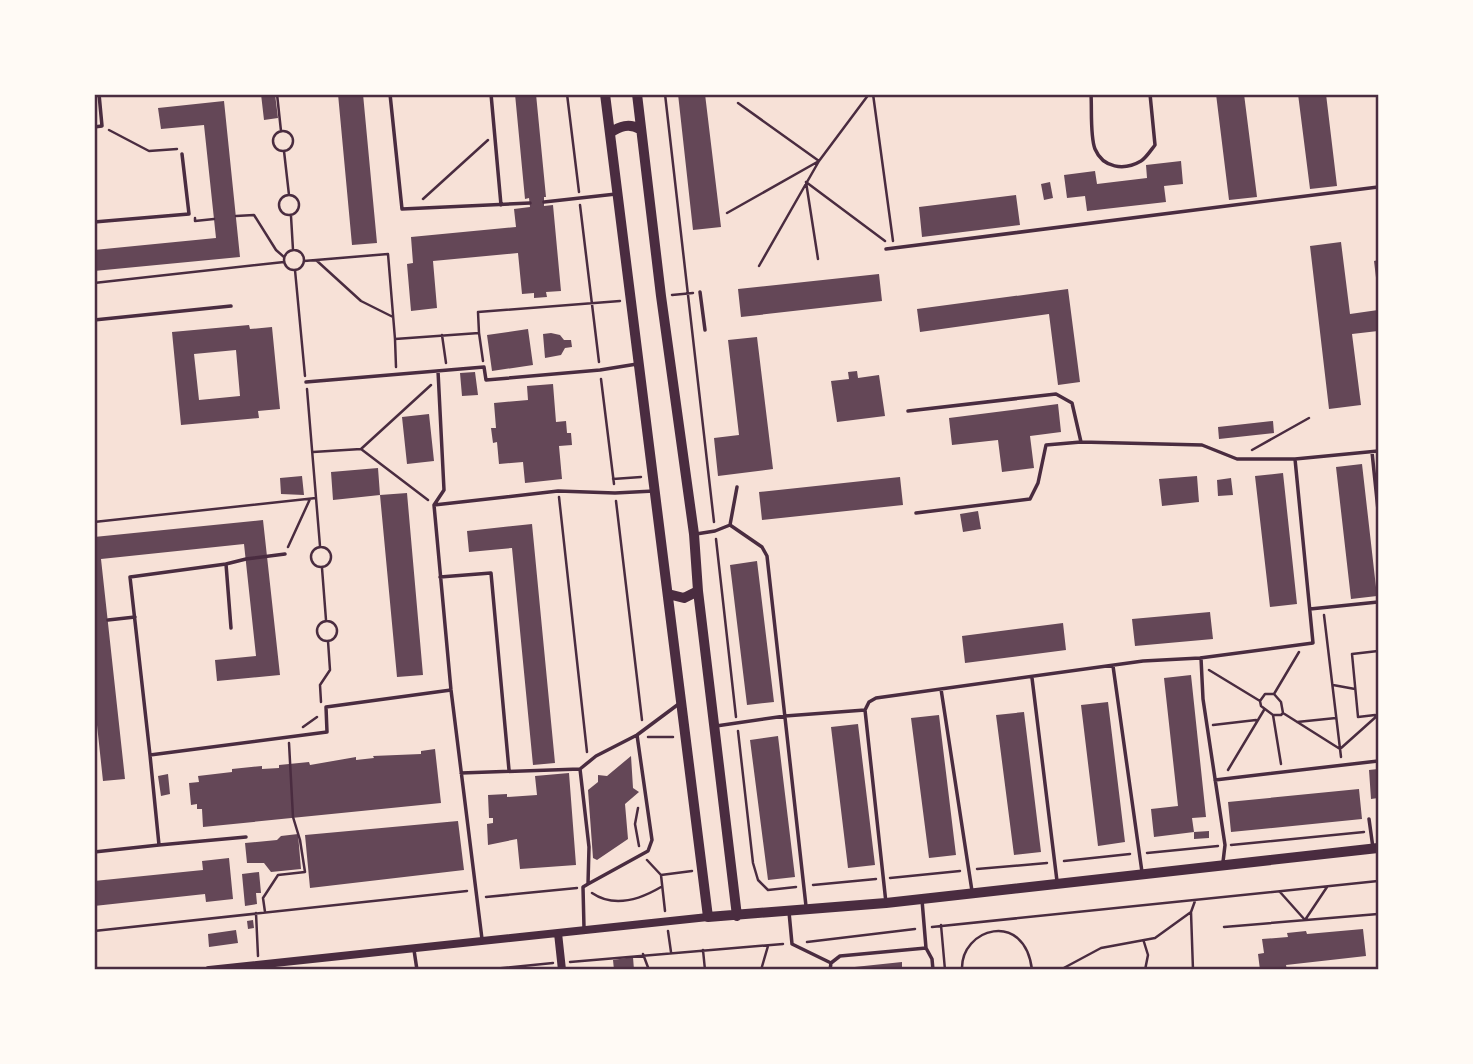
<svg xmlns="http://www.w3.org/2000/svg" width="1473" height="1064" font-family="'Exo 2',sans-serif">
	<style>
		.building { fill: #644757; fill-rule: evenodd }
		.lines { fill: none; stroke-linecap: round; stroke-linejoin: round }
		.path { stroke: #4a2c40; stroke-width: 2.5 }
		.service { stroke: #4a2c40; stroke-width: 3.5 }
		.tertiary { stroke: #4a2c40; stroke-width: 8 }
		.secondary { stroke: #4a2c40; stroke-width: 10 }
		.neatline { fill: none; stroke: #4a2c40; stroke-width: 2.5 }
	</style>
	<rect width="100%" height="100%" fill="#f7e1d7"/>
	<!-- building -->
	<path class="building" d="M261,94H275L278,118L264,120Z
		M338,94H363L377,243L352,245Z
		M515,94H536L546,197H544V206L553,205L561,291L546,292L547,297L534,298V293L522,294L518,253L433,261L437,308L411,311L407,264L413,263L411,237L516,227L514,209L530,207L529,198L525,199Z
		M678,94H705L721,227L693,230Z
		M1216,94H1244L1257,197L1229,200Z
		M1298,94H1326L1337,186L1310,189Z
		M224,101L240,257L94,271V250L216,238L204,125L161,129L158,108Z
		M1181,161L1183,184L1164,186L1166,202L1087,211L1085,196L1067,198L1064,175L1095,171L1097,184L1147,178L1146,165Z
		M1050,182L1053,198L1044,200L1041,184Z
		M1016,195L1020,225L922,237L919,207Z
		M1341,242L1350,314L1378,310V331L1352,334L1361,405L1329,409L1310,246Z
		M1378,260V285L1377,286L1374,261Z
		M879,274L882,301L741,317L738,289Z
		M1068,289L1080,382L1058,385L1049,314L920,332L917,309Z
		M249,325L250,329L272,327L280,409L258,411L259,418L181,425L172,332ZM236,350L240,396L199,400L194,354Z
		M528,329L533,365L492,371L487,335Z
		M551,333L560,335L564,340H571L572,347L565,348L561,355L545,358L543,334Z
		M757,337L773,469L718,476L714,438L739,435L728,340Z
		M857,371L858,378L879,375L885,416L837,422L831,381L849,379L848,372Z
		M475,372L478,395L462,396L460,373Z
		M553,384L556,422L566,421L567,433H571L572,445L559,446L562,479L525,483L523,462L499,464L497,442L493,443L491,428H496L494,403L528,400L527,386Z
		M1058,404L1061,432L1030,436L1034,468L1002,472L998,440L952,445L949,418Z
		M429,414L434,461L407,464L402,417Z
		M1273,421L1274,433L1219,439L1218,427Z
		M1362,464L1377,596L1351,599L1336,467Z
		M378,468L380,495L407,493L423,675L397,677L380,495L333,500L331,472Z
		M1283,473L1297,604L1270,607L1255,476Z
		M302,476L304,495L281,494L280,478Z
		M1197,476L1199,502L1162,506L1159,479Z
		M900,477L903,505L762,520L759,492Z
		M1231,478L1233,495L1218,496L1217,480Z
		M978,511L981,529L963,532L960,514Z
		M263,520L280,675L217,681L215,660L256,656L244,544L101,559L125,779L103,781L94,697V537Z
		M532,524L555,763L533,765L512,548L469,552L467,531Z
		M757,561L774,702L747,705L730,565Z
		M1210,612L1213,639L1135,646L1132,619Z
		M1063,623L1066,650L965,663L962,636Z
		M1191,675L1206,817L1192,818L1194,832L1209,831V838L1194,839V832L1154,837L1151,809L1178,806L1164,678Z
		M1108,702L1125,842L1098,846L1081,705Z
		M1024,712L1041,852L1014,855L996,715Z
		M939,715L956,855L929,858L911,718Z
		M858,724L875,865L848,868L831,727Z
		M778,736L795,877L768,880L750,740Z
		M435,749L441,803L203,827L202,809H197V804L191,805L189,783L199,782L198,776L232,772V769L262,766V769L279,768V765L309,762L310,765L356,757V760L374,758L373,756L421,754V751Z
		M631,756L633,788L639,792L625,804L628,839L597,860L593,858L588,790L598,782V775L607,776Z
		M1378,769V798L1371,799L1369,770Z
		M569,773L576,865L520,869L517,839L488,845L487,824L493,823V818H489L488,795L507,794V797L537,795L535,776Z
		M168,774L170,794L161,796L158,776Z
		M1359,789L1362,819L1231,832L1228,802Z
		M458,821L464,870L310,888L305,835Z
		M298,834L301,869L271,872L264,863H247L245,843L277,840L281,836Z
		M229,858L233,899L206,902L205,894L94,906V881L203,870L202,861Z
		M259,872L261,893H256L257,904L245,906L242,874Z
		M253,920L254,928L248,929L247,921Z
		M1363,929L1366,956L1286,965L1287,970H1260L1258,954L1264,953L1262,939L1288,937L1287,933L1306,931L1307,934Z
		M236,930L238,943L209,947L208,934Z
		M633,957L634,970H614L613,960Z
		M902,962V970H845V968Z"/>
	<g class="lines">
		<!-- path -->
		<path class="path" d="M277,94L281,131
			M567,94L579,192
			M665,94L714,522
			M873,94L893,241
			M109,130L149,151L177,149
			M273 141a10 10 0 1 1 20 0a10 10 0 1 1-20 0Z
			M284,151L289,195
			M279 205a10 10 0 1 1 20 0a10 10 0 1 1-20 0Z
			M423,199L488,140
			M580,205L599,362
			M727,213L819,161L738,103
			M236,216L254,215L276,250L284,257
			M291,216L293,250
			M195,218V221L214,219
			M284 260a10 10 0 1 1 20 0a10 10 0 1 1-20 0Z
			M818,259L806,182L885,241
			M316,260L361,301L393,317
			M304,261L388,254L395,339L479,333L478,312L620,301
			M759,266L819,161L869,94
			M295,270L305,376
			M94,283L284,262
			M672,295L693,293
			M479,333L483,361
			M442,335L446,363
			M395,339L396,367
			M601,379L614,484
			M307,389L320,546
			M361,449L428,500
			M1252,450L1309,418
			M313,452L361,449L431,385
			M613,479L641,477
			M559,497L587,752
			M616,501L642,720
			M94,522L316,498
			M716,539L736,717
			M311 557a10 10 0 1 1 20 0a10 10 0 1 1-20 0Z
			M288,547L310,499
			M322,568L326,620
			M1324,615L1341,757
			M317 631a10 10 0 1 1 20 0a10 10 0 1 1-20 0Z
			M1209,670L1260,701
			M1333,685L1355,689
			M1265,694H1274L1281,702L1283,713L1281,715H1273L1261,706L1260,701Z
			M1274,694L1299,652
			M321,702L320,685L330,670L328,641
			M1283,713L1340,749L1378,715
			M1273,715L1281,764
			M1375,715L1358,717L1352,654L1378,651
			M1297,722L1336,718
			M1213,725L1256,720
			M303,727L317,717
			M738,731L753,863L758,880L768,890L796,887
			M648,737H673
			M1228,770L1264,710
			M638,808L635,824L639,846
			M1231,845L1364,832
			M1147,853L1218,846
			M647,860L661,875L665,911
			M1064,861L1130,854
			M977,869L1047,863
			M661,875L692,871
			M890,878L960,871
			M813,885L876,879
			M1280,892L1305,920L1327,887
			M592,893C614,908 639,900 661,887
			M486,897L577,888
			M265,912L263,898L278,875L305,872L300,840L293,817L289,743
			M1191,912L1193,970
			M256,913L258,956
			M941,925L945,970
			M932,927L1378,881
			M1224,927L1378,914
			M94,931L467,891
			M668,931L671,952
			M807,942L915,929
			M1144,942L1148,955L1145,970
			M703,950L705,970
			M643,954L649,970
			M570,962L783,944
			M483,970L553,963
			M761,970L768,946
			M962,970C960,928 1025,909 1032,970
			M1060,970L1101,948L1155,938L1191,912L1195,901"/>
		<!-- service -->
		<path class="service" d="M390,94L402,209L530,203
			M491,94L501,205
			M1091,94C1092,109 1090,137 1095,149C1103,168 1124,171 1141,161C1146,158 1151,150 1155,145L1150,94
			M94,127L102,126L99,94
			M544,202L616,194
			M94,222L189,214L182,154
			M886,249L1378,187
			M700,292L705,330
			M94,320L231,306
			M438,371L444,490L434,505L451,690L482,939
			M306,382L484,367L486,380L600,370L637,364
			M908,411L1056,394L1072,403L1081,442
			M1372,452L1378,510
			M434,505L558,491L615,493L654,491
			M916,513L1030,499L1038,483L1046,445L1081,442L1202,445L1237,459H1295L1378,451
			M730,525L737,487
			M696,534L715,531L730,525L762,547L767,556L806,906
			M226,564L246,559L285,554
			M440,577L491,573L509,770
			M1310,609L1378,602
			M108,620L135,617
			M1201,658L1203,699L1225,845L1223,862
			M1113,666L1142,872
			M1032,678L1057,881
			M941,689L972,891
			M865,710L886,903
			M716,726L785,716L865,710L869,702L876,698L1143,661L1200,658L1313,643L1295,459
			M150,755L130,577L226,564L231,628
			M580,769L596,756L637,735L680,703
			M461,773L580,769L589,847L588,884L583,887L584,928
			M1215,780L1378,761
			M1369,819L1373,848
			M159,845L246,837
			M94,852L159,845L150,755L327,732L326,707L451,690
			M588,884L648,851L652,840L637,735
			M922,900L926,948L932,959L933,970
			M789,912L792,944L831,963
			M414,950L417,970
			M830,970L831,963L840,956L926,948"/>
		<!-- tertiary -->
		<path class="tertiary" d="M558,933L562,970
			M209,970L708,917"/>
		<!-- secondary -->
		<path class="secondary" d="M605,94L708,917L886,903L1378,848
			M637,94L661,296L694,534L698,591L737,916
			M610,133C620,126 629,123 640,129
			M668,594L684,598L698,591"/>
	</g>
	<!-- border -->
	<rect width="1473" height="1064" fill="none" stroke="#fffaf5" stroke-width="192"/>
	<rect x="96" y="96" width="1281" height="872" class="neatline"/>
</svg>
